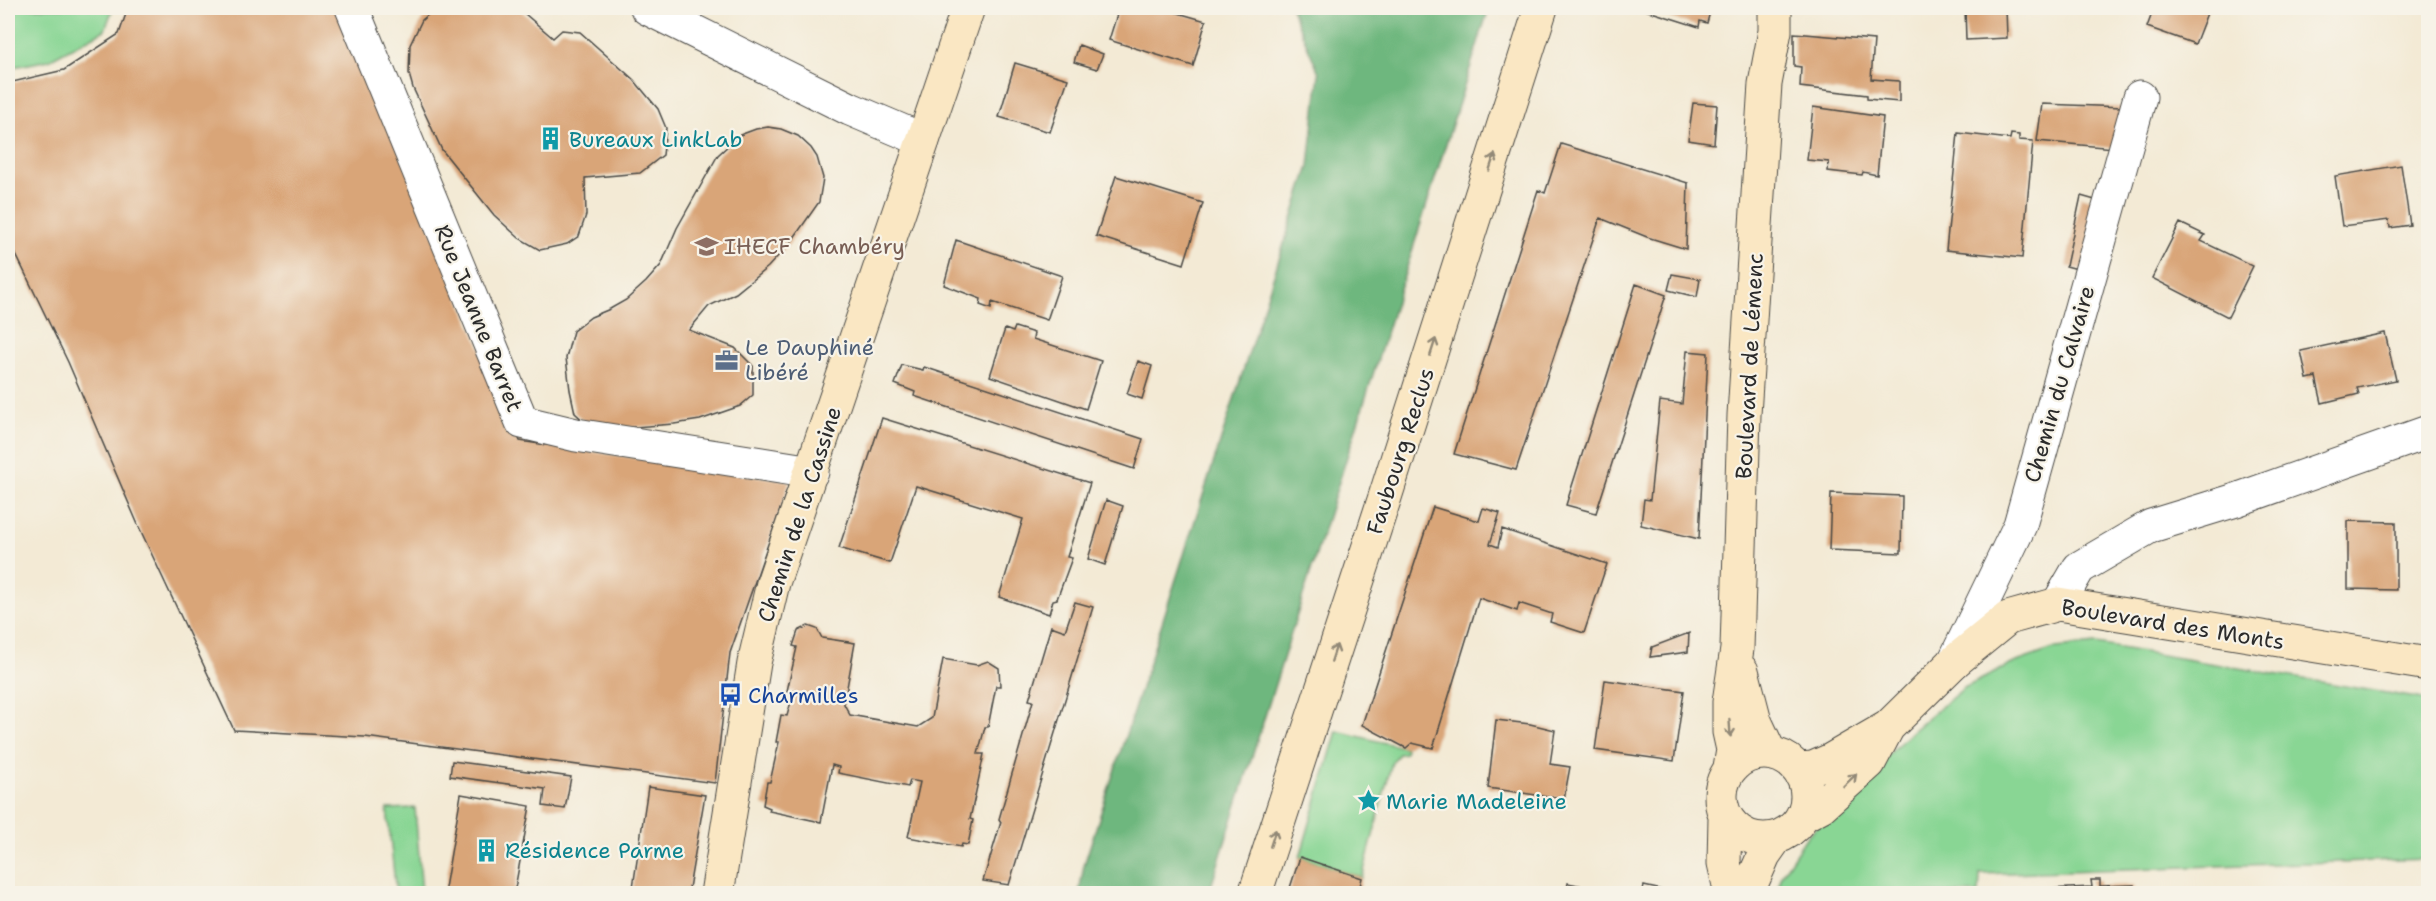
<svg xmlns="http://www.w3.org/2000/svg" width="2436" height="901" font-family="'Shantell Sans',sans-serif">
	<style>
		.green { fill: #89d694; stroke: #5a8060; stroke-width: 1.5 }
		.forest { fill: #6eb77e; stroke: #4c7154; stroke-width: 1.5 }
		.building { fill: #d9a578 }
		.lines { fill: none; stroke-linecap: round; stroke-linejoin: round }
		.street-casing { stroke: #494844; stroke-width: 35 }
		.secondary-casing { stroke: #494844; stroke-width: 35 }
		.street { stroke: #fff; stroke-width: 33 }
		.secondary { stroke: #fae7c3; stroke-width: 33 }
		.oneway { stroke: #928977 }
		.labels { text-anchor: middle; stroke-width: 4.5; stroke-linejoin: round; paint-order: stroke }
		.culture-label { font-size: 22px; fill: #0d838f; stroke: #f7f3e8; text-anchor: start }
		.education-label { font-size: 22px; fill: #785e54; stroke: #f7f3e8; text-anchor: start }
		.street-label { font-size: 22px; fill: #2b2b2b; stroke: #f7f3e8 }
		.service-label { font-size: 22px; fill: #4e5e75; stroke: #f7f3e8; text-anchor: start }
		.transit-label { font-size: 22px; fill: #164399; stroke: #f7f3e8; text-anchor: start }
	</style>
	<rect width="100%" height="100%" fill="#f7f3e8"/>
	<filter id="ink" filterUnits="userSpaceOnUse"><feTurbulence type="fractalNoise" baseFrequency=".0167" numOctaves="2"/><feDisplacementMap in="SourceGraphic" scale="12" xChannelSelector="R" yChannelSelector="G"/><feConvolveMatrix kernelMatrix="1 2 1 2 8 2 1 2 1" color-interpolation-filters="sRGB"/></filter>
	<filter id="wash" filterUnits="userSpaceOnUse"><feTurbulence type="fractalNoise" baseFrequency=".008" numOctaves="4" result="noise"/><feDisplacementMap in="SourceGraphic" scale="24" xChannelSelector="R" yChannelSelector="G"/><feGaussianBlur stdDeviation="1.35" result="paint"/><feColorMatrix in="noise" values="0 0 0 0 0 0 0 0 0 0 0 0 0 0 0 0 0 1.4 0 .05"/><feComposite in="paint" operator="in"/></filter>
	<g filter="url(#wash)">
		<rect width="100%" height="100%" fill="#f3ead5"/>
		<!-- green -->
		<path class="green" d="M8,8H113L105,30L49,60L8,68Z
			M2096,644L2428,700V859L1980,874L1979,893L1777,894L1780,877L1807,836L1912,731L1964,688L2014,663L2056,648Z
			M1337,731L1406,748L1405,753L1399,754L1392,762L1362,878L1300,857Z
			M415,808L422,893H396L387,809Z"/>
		<!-- forest -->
		<path class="forest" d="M1291,8H1489L1209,893H1079L1084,865L1309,166L1319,73Z"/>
		<g id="blocks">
			<!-- building -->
			<path class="building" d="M128,8H341L457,293L520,441L790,481L730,653L715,783L365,737L234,730L139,527L68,362L8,238V83L64,70L119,34Z
				M436,8H518L553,38L562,30L580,32L634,80L658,109L666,128L663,155L640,173L585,178L586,215L579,236L567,244L540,250L519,238L494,215L442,150L413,88L409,74L410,45L422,20Z
				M1119,8H1161L1206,21L1193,66L1109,40Z
				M1639,8H1711L1707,23L1700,21L1699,27Z
				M1965,8H2006L2007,38L1966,40Z
				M2154,8H2209L2195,44L2147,27Z
				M1794,33L1874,40L1871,79L1899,81V102L1867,99V95L1800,87L1801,67L1794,66Z
				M1079,45L1103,54L1097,69L1074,62Z
				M1015,63L1068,79L1050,132L999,117Z
				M1693,103L1717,105L1714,144L1688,140Z
				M2042,104L2123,107L2114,148L2037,141Z
				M1813,107L1883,117L1877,175L1863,172L1862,175L1828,171L1829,162L1807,160Z
				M768,127L781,129L798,136L811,148L817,157L823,178L819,202L791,242L768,267L736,293L709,306L689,330L735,348L753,366V395L740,406L700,420L674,424L608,429L586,423L575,413L570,390L566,358L573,331L591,317L610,309L626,300L646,282L661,265L677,228L718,155L740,135L756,129Z
				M1958,133L2010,139L2011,134L2019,135V140L2033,141L2022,258L1946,250Z
				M1561,144L1688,183L1686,249L1647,237L1600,218L1516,470L1454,454L1538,190L1545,193Z
				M2401,165L2410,225L2390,228L2389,220L2342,226L2335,176Z
				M1116,176L1203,203L1184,264L1096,236Z
				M2081,196L2102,202L2085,271L2066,266Z
				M2180,223L2205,235L2201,241L2253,266L2228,317L2152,278Z
				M956,240L1062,276L1047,320L992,302L991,309L980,305L981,299L944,285Z
				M1672,274L1700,279L1697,297L1668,290Z
				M1636,284L1666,295L1596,513L1566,505Z
				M1015,327L1034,333L1033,339L1101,361L1086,409L990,376L1005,329L1013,332Z
				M2385,333L2396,380L2357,388L2359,394L2322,403L2316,377L2307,379L2301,351Z
				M1687,351L1708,353L1699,539L1641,525L1644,499L1650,500L1660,401L1682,404Z
				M1138,361L1152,366L1142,399L1127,394Z
				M902,365L923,370L924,367L1143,439L1134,469L914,396L915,392L895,384Z
				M882,418L1090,483L1067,557L1072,558L1057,599L1053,600L1049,614L999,597L1023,519L916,486L890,563L839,548Z
				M1831,493L1902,496L1901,553L1829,550Z
				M1106,500L1123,506L1105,565L1088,559Z
				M1433,507L1479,521L1483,508L1500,513L1490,544L1498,547L1502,529L1607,564L1584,633L1550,622L1552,614L1519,603L1517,611L1479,598L1433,748L1412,743L1406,748L1362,725Z
				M2348,521L2396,522V590L2348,589Z
				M1075,602L1093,607L1009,885L983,881L1001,822L999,819L1033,701L1029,700L1051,626L1065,631Z
				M808,626L817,629L822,638L855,643L844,704L850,715L918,727L932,718L943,659L977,665L988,661L999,668L1000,686H996L988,727H985L978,754H984L970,819L973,820L968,845L962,844L961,847L908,837L920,782L910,780L908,787L838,773L839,767L832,765L821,822L769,811L770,808L763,805L767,782H770L779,742H776L781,715L787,716L794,691H787L797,647L793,646L798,631Z
				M1689,633L1688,652L1650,657L1652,647Z
				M1605,680L1684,691L1674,761L1595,750Z
				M1496,720L1530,724L1555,730L1550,764L1570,767L1564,799L1488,788Z
				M452,761L571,777L565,809L543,806L545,789L450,776Z
				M648,787L705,795L688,894H632Z
				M461,794L530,806L514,894H444Z
				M1300,857L1362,878L1359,890L1372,894H1288Z
				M2091,880H2100V886L2134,885L2135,894H2024L2023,890L2092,887Z
				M1568,883L1593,888L1592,894H1566Z
				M1644,886L1676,893V894H1642Z"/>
		</g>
	</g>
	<g filter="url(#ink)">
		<use href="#blocks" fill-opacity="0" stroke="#494844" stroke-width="1.5"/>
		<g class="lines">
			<defs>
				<path id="street" d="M352,8L522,422L576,435L812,472
					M647,8L850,109L923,140
					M2058,604L2079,568L2151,526L2236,500L2428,432
					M1954,662L2020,525L2140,97"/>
				<path id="secondary" d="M1742,671L1755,721L1770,753
					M1721 796a43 43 0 1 1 86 0a43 43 0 1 1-86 0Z
					M1730,767L1733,750L1729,732V702L1737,649L1744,415L1765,84L1775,31V8
					M1799,769L1813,768L1831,760L1888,727L1954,662L2008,618L2058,604L2428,664
					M1804,815L1821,806L1869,763L1888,727
					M1725,817L1724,863L1731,894
					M717,894L754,663L773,583L968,8
					M1255,894L1385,497L1541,8
					M1747,894L1764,855L1776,838"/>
			</defs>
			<!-- street casing -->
			<use href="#street" class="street-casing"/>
			<!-- secondary casing -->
			<use href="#secondary" class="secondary-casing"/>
			<!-- street -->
			<use href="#street" class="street"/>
			<!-- secondary -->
			<use href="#secondary" class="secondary"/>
		</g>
		<!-- one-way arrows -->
		<defs><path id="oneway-shaft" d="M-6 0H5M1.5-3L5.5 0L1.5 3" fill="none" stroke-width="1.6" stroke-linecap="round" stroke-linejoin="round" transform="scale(1.5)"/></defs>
		<g class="oneway">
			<use href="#oneway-shaft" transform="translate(1492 162) rotate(-72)"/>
			<use href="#oneway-shaft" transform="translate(1433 347) rotate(-72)"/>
			<use href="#oneway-shaft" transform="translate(1334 653) rotate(-72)"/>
			<use href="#oneway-shaft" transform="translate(1730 728) rotate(86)"/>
			<use href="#oneway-shaft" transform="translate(1850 780) rotate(-43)"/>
			<use href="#oneway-shaft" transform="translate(1273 838) rotate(-72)"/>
		</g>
	</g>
	<!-- icons -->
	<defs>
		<symbol id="building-bare" viewBox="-9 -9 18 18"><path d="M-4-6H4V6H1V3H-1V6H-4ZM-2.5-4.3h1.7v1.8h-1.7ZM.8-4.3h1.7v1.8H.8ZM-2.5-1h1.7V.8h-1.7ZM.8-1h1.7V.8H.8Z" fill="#0f9aa8" stroke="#f7f3e8" stroke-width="2.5" paint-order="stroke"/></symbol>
		<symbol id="university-bare" viewBox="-9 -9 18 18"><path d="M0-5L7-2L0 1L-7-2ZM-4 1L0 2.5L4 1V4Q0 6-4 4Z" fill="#8d6e63" stroke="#f7f3e8" stroke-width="2.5" paint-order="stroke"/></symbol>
		<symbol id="office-bare" viewBox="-9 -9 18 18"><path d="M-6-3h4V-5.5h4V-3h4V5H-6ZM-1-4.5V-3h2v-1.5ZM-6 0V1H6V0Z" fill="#5c6f8a" stroke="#f7f3e8" stroke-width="2.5" paint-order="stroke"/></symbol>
		<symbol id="bus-bare" viewBox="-9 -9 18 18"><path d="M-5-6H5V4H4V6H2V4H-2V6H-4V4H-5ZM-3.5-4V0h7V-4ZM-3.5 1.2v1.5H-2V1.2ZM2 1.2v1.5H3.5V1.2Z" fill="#1a4fb4" stroke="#f7f3e8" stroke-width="2.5" paint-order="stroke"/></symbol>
		<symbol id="sight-bare" viewBox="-9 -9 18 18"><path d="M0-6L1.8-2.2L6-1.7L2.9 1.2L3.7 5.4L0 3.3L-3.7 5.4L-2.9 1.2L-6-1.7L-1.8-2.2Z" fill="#0f9aa8" stroke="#f7f3e8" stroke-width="2.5" paint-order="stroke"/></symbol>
	</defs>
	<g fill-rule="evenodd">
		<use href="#building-bare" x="534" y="122" width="33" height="33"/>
		<use href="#university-bare" x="690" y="230" width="33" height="33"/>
		<use href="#office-bare" x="710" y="344" width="33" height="33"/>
		<use href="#bus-bare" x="714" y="678" width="33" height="33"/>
		<use href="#sight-bare" x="1352" y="784" width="33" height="33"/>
		<use href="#building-bare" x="470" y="834" width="33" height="33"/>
	</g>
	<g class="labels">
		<!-- culture labels -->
		<g class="culture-label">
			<text x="569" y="147">Bureaux LinkLab</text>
			<text x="1386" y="809">Marie Madeleine</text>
			<text x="505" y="858">Résidence Parme</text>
		</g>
		<!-- education labels -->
		<g class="education-label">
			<text x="724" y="254">IHECF Chambéry</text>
		</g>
		<!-- street labels -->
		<g class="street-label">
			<text transform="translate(479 318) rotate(68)" y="8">Rue Jeanne Barret</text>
			<text transform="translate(1749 366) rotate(-87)" y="8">Boulevard de Lémenc</text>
			<text transform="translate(2059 384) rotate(-74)" y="8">Chemin du Calvaire</text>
			<text transform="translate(1400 451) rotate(-72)" y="8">Faubourg Reclus</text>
			<text transform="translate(799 514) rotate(-72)" y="8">Chemin de la Cassine</text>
			<text transform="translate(2173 624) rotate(9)" y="8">Boulevard des Monts</text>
		</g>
		<!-- service labels -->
		<g class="service-label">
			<text x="745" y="355">Le Dauphiné<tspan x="745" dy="25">Libéré</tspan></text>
		</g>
		<!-- transit labels -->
		<g class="transit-label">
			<text x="748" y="703">Charmilles</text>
		</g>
	</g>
	<!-- margin -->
	<rect width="2436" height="901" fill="none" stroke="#f7f3e8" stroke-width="30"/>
</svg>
